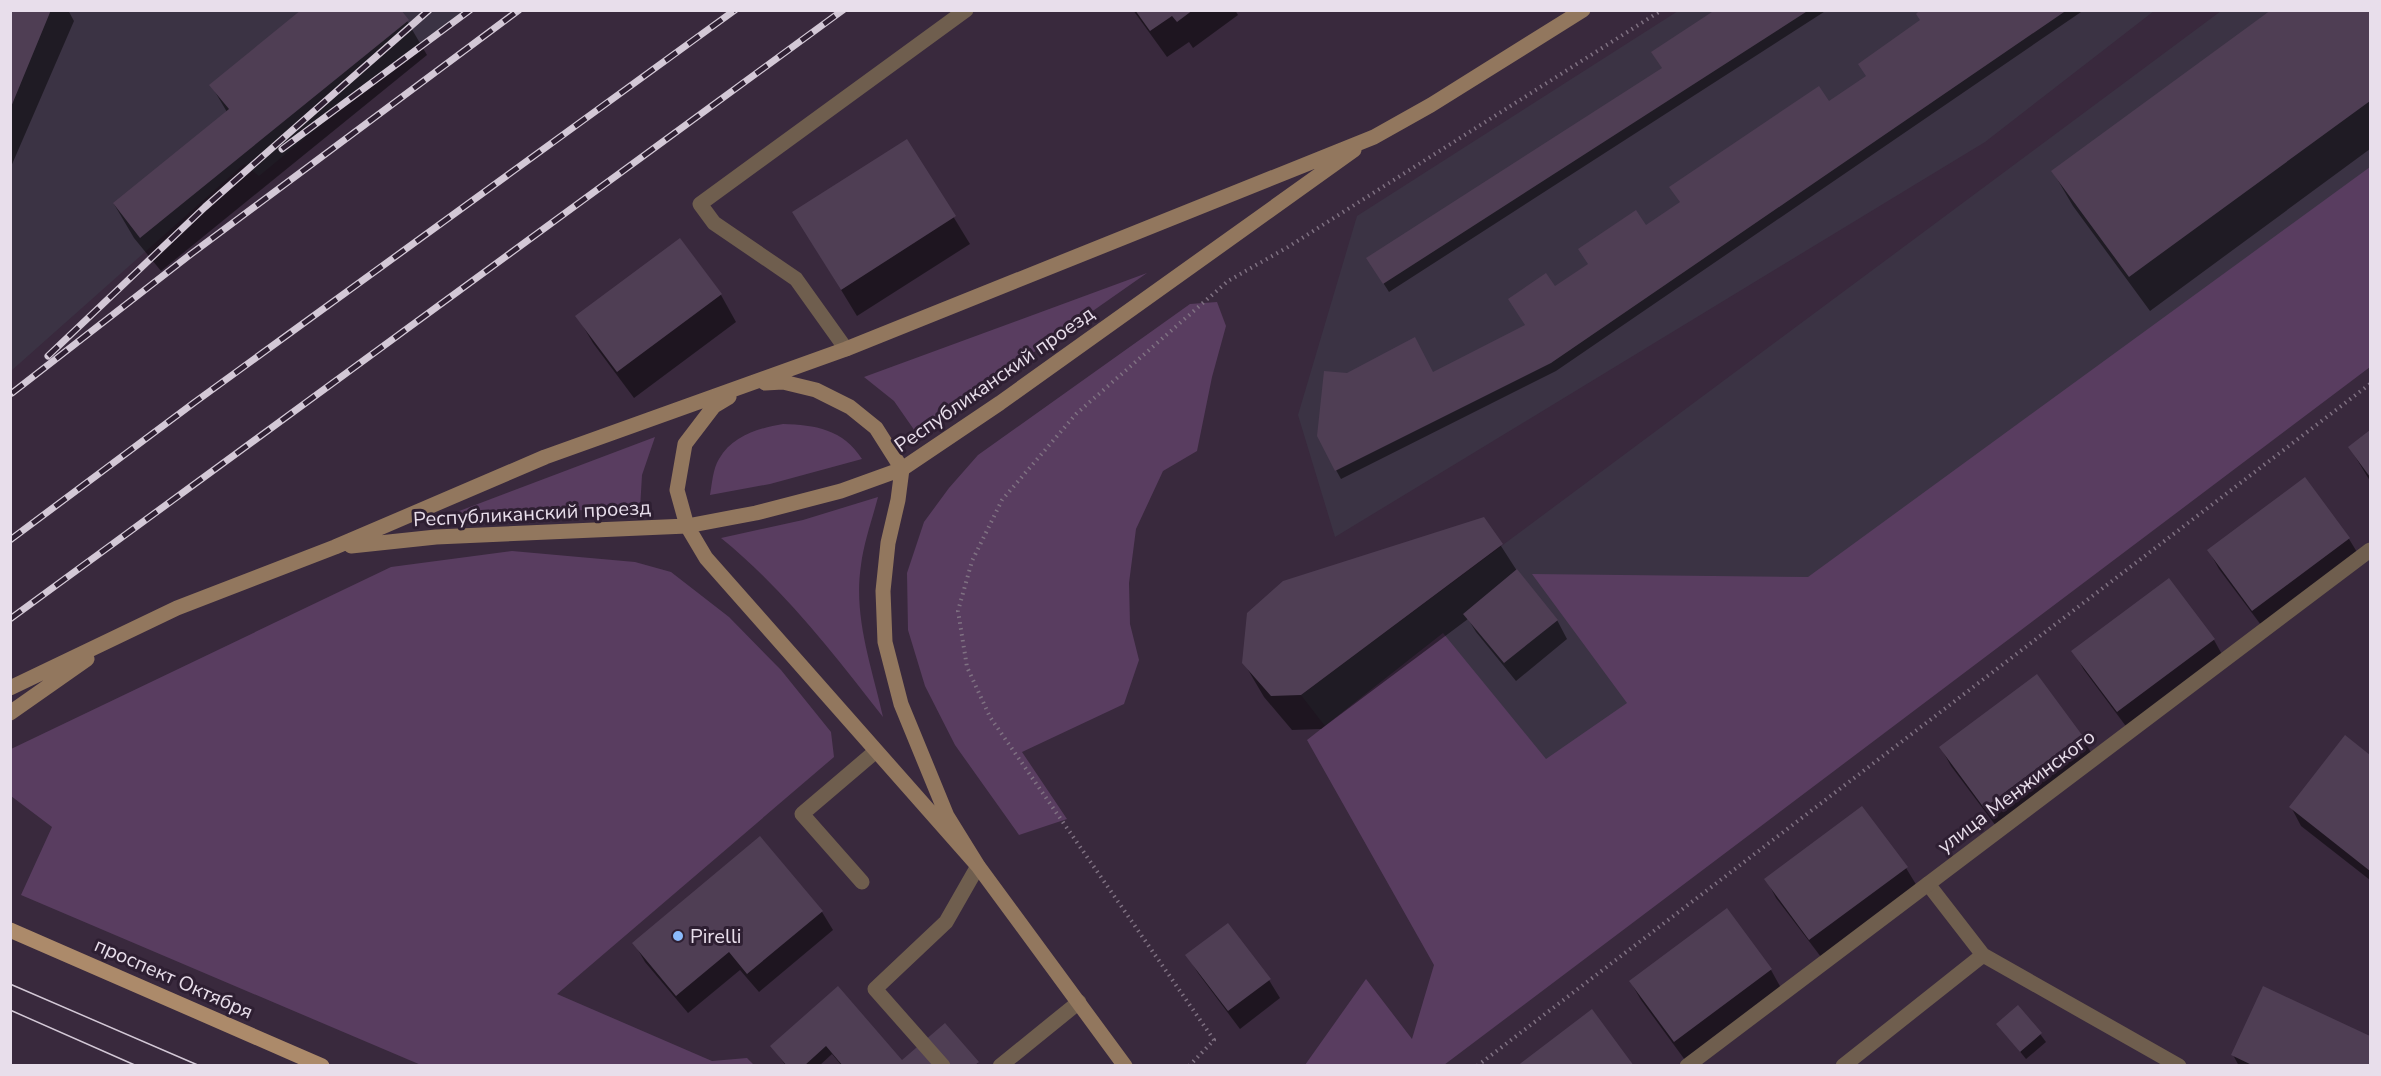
<svg xmlns="http://www.w3.org/2000/svg" width="2381" height="1076" font-family="'Nunito Sans',sans-serif">
	<style>
		.industrial { fill: #3b3344 }
		.green { fill: #593d60 }
		.shadow { fill: #0007 }
		.building { fill: #4f3e54 }
		.lines { fill: none; stroke-linecap: round; stroke-linejoin: round }
		.path { stroke: #7f7182; stroke-width: 4; stroke-dasharray: 1.5 4.5; stroke-linecap: butt }
		.lane { stroke: #6f5e4e; stroke-width: 15 }
		.street { stroke: #6f5e4e; stroke-width: 15 }
		.secondary { stroke: #92775e; stroke-width: 15 }
		.primary { stroke: #ac8a6a; stroke-width: 15 }
		.tram { stroke: #d3c8d6; stroke-width: 1.5 }
		.rail-casing { stroke: #d3c8d6; stroke-width: 7 }
		.rail { stroke: #2e1f32; stroke-width: 4.5; stroke-dasharray: 14; stroke-linecap: butt }
		.poi-dot { fill: #8bbafc; stroke: #2e1f32; stroke-width: 2 }
		.labels { text-anchor: middle; stroke-width: 6; stroke-linejoin: round; paint-order: stroke }
		.street-label { font-size: 20px; fill: #e8deeb; stroke: #2e1f32 }
		.poi-label { font-size: 20px; fill: #e8deeb; stroke: #2e1f32; text-anchor: start }
	</style>
	<rect width="100%" height="100%" fill="#39293d"/>
	<!-- industrial -->
	<path class="industrial" d="M11,11H464L419,44L259,176L244,164L11,371Z
		M1678,11H2154L1985,142L1335,537L1298,415L1357,216Z
		M2221,11H2370V226L1461,902L1301,695Z"/>
	<!-- green -->
	<path class="green" d="M2370,167V367L1444,1065H1305L1366,979L1412,1039L1434,965L1307,740L1443,633L1546,759L1627,703L1532,574L1808,577Z
		M1147,273L917,434L894,401L864,377Z
		M1217,302L1226,326L1212,377L1197,451L1163,471L1136,529L1129,583L1130,624L1139,660L1124,704L1022,752L1067,819L1019,835L955,745L925,686L908,630L907,573L924,522L949,488L978,455L1190,304Z
		M783,424C815,425 843,429 862,459L770,484L710,495C712,484 713,468 719,459C732,436 759,428 783,424Z
		M655,437L642,475L640,509L454,513Z
		M878,497C872,520 864,542 861,565C853,617 872,667 883,717C833,653 785,590 721,538L803,520Z
		M512,551L635,562L671,572L729,617L781,670L831,732L834,757L557,994L712,1061L747,1058L754,1065H421L21,895L52,827L11,796V749L391,567Z"/>
	<!-- shadow -->
	<path class="shadow" d="M10,10H68L74,21L10,169Z
		M1133,10H1235L1238,15L1193,48L1189,42L1167,57Z
		M1718,10H1827L1389,292L1373,267L1664,69Z
		M1923,10H2084L1556,371L1341,479L1336,470L1347,375L1433,374L1527,325L1555,288L1867,77L1922,21Z
		M2273,10H2370V149L2150,311L2073,206L2053,172Z
		M407,21L427,55L161,271L134,238L114,204L227,112L211,85Z
		M907,141L970,244L857,316L794,213Z
		M680,240L721,295L736,322L634,398L593,343L577,316Z
		M2370,432V481L2350,448Z
		M2305,479L2349,539L2360,557L2264,629L2219,569L2209,551Z
		M1483,518L1519,574L1557,620L1567,639L1516,681L1476,632L1468,619L1321,729L1292,730L1264,697L1244,663Z
		M2214,640L2224,658L2128,729L2084,670L2073,651Z
		M2037,676L2081,736L2092,754L1996,826L1951,766L1941,748Z
		M2346,737L2370,757V880L2301,826L2291,807Z
		M760,838L822,912L833,930L759,992L740,970L688,1013L645,962L634,943Z
		M1906,868L1917,886L1821,957L1776,898L1766,879Z
		M1187,955L1269,980L1280,998L1240,1029L1198,973Z
		M1771,970L1781,988L1685,1060L1641,1000L1630,981Z
		M838,988L902,1062L977,1063L979,1066H842L832,1054L819,1066H786L772,1046Z
		M2264,988L2370,1038V1066H2239L2233,1055Z
		M1998,1024L2040,1034L2046,1042L2026,1059Z"/>
	<!-- building -->
	<path class="building" d="M10,10H51L11,107H10Z
		M301,10H401L409,20L140,238L113,203L229,109L209,85Z
		M1135,10H1193L1177,22L1172,16L1150,31Z
		M1715,10H1809L1383,284L1366,258L1662,68L1651,52Z
		M1920,10H2067L1551,363L1335,471L1317,436L1324,371L1347,373L1415,337L1433,372L1525,325L1508,299L1546,273L1555,286L1588,264L1578,249L1636,210L1646,225L1680,202L1669,187L1819,86L1829,101L1866,76L1858,64L1920,20L1916,14Z
		M2271,10H2370V101L2129,277L2051,171Z
		M907,139L956,216L841,290L792,212Z
		M680,238L722,294L617,372L575,316Z
		M2370,430V477L2348,447Z
		M2305,477L2350,538L2252,611L2207,550Z
		M1484,517L1503,544L1301,695L1271,696L1242,663L1247,613L1283,581Z
		M1517,569L1558,620L1504,663L1463,614Z
		M2169,578L2215,639L2117,712L2071,651Z
		M2037,674L2082,735L1984,808L1939,747Z
		M2345,735L2370,755V871L2289,807Z
		M1862,806L1908,867L1809,940L1764,879Z
		M760,836L823,911L747,974L729,952L676,996L632,943Z
		M1727,908L1772,969L1674,1042L1629,981Z
		M1228,923L1271,979L1228,1011L1185,955Z
		M838,986L902,1060L945,1023L979,1062L974,1066H843L826,1046L804,1066H787L770,1046Z
		M2263,986L2370,1036V1066H2254L2231,1055Z
		M2018,1005L2042,1033L2020,1052L1996,1024Z
		M1592,1009L1634,1066H1517Z"/>
	<g class="lines">
		<!-- path -->
		<path class="path" d="M1189,1066L1214,1040L990,717L967,667L958,611L972,561L1002,500L1076,414L1228,281L1288,247L1662,10
			M1477,1066L2370,384"/>
		<!-- lane -->
		<path class="lane" d="M846,349L796,279L714,223L700,204L966,10
			M862,882L802,814L876,751
			M1983,955L2179,1066
			M943,1066L875,989L946,922L978,866
			M1000,1066L1079,1002
			M1843,1066L1983,955L1928,884"/>
		<!-- street -->
		<path class="street" d="M1687,1066L2370,550"/>
		<!-- secondary -->
		<path class="secondary" d="M765,383L783,382L816,390L850,407L876,428L902,469L898,500L888,543L883,591L885,642L901,704L947,816L978,866
			M729,397L714,406L685,444L677,490L687,526L706,558L978,866L1125,1066
			M351,546L436,537L687,526L756,513L841,491L902,469L1000,403L1354,150
			M10,688L177,608L335,547L545,457L846,349L1374,137L1431,105L1583,10
			M10,713L87,659"/>
		<!-- primary -->
		<path class="primary" d="M10,930L322,1066"/>
		<!-- tram -->
		<path class="tram" d="M10,984L200,1066
			M10,1010L137,1066"/>
		<defs>
			<path id="rail" d="M282,149L470,10
				M48,356L205,207L429,10
				M12,393L191,254L519,10
				M10,540L195,402L735,10
				M10,619L843,10"/>
		</defs>
		<!-- rail casing -->
		<use href="#rail" class="rail-casing"/>
		<!-- rail -->
		<use href="#rail" class="rail"/>
	</g>
	<!-- markers -->
	<circle class="poi-dot" cx="678" cy="936" r="6"/>
	<g class="labels">
		<!-- street labels -->
		<g class="street-label">
			<text transform="translate(994 379) rotate(-35)" y="7">Республиканский проезд</text>
			<text transform="translate(532 513) rotate(-3)" y="7">Республиканский проезд</text>
			<text transform="translate(2016 791) rotate(-37)" y="7">улица Менжинского</text>
			<text transform="translate(174 978) rotate(24)" y="7">проспект Октября</text>
		</g>
		<!-- poi labels -->
		<g class="poi-label">
			<text x="690" y="943">Pirelli</text>
		</g>
	</g>
	<!-- border -->
	<rect width="2381" height="1076" fill="none" stroke="#e8deeb" stroke-width="24"/>
</svg>
